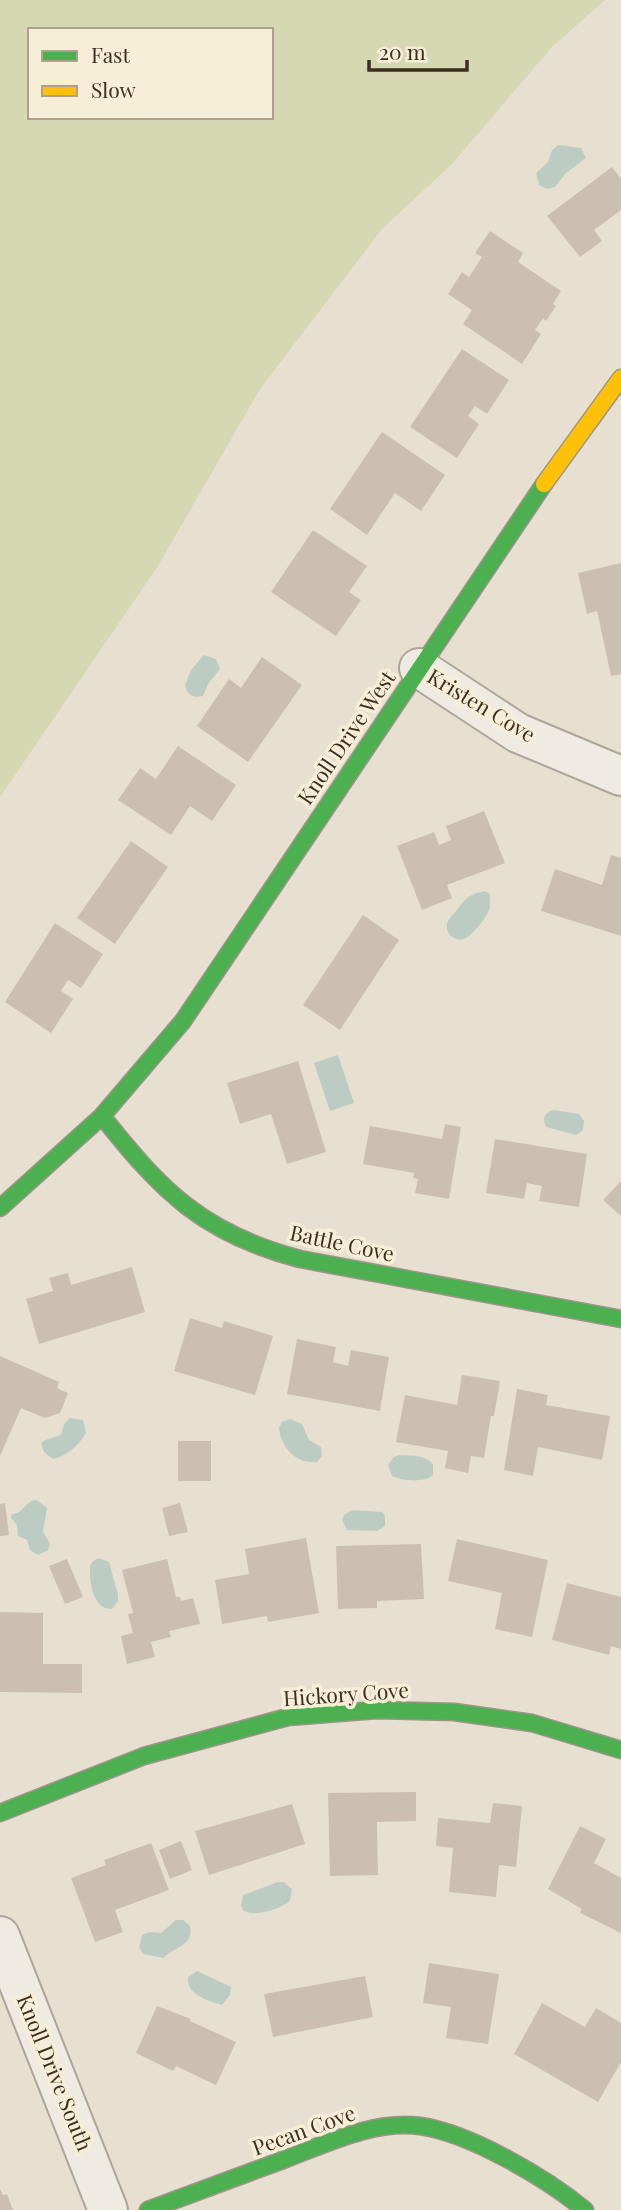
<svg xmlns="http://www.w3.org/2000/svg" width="621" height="2210" font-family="'Playfair Display',serif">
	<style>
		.green { fill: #d6d7b3; fill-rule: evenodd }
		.water { fill: #bcccc2 }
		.building { fill: #cbbfb2 }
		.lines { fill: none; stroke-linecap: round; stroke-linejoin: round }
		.street-casing { stroke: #ada599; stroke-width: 42 }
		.fast-casing { stroke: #9c958a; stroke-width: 19 }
		.slow-casing { stroke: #9c958a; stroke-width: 19 }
		.street { stroke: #efebe3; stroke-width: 38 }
		.fast { stroke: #4caf50; stroke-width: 16 }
		.slow { stroke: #ffc107; stroke-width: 16 }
		.labels { text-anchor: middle; stroke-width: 7; stroke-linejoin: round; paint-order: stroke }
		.street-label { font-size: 21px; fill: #3d2e20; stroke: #f7eed8 }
	</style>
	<rect width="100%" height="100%" fill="#e7e0d1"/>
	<!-- green -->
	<path class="green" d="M0,0H605L552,47L452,164L382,229L260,389L158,566L0,797ZM30,30H271V117H30Z"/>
	<!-- water -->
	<path class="water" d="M558,145L581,148L586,158L565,174L555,187L547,189L539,185L536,173L548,162L552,150Z
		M204,655L216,659L220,669L208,684L203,696C193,698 187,696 185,685L191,670Z
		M485,891L490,894C489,899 491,905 489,910C486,918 472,936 464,939C455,942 445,934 447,924C448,919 453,915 456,911C468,896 468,895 485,891Z
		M338,1055L354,1103L330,1111L314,1063Z
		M554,1110L579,1114L584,1121L583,1130L576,1135L546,1127C542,1119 544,1112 554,1110Z
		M70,1418L83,1420L86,1433C79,1445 67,1456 53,1459L44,1452L41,1443L45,1440L61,1435L64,1424Z
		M290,1419L302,1424L309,1440L321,1447L322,1456L317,1462C296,1464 281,1448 279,1428L282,1422Z
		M399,1455C411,1456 424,1454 433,1464V1475C424,1483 403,1481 392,1476L388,1465L394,1457Z
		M37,1500L47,1508L43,1531L50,1544L48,1550L38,1555L30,1550L27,1540L18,1536L17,1525L11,1518L12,1514C24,1514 25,1500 37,1500Z
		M352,1510L382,1512L385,1516V1526L377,1531L347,1530L342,1520L344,1515Z
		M99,1558L109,1562L118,1595V1601L112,1609C93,1610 89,1581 90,1566L93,1561Z
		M278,1882H284L292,1889L290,1901C280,1909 255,1918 243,1910L241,1905L243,1895Z
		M176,1920H183L190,1926C194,1946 175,1946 164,1958L143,1954L139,1947L142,1935L150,1932L161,1933Z
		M197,1971L231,1987L230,1995L222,2005C209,2001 186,1995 188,1977Z"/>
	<!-- building -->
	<path class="building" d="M612,167L621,179V210L594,230L602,241L580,257L547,216Z
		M490,231L523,253L518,262L561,291L553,304L556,306L546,321L543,318L535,330L541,334L522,364L463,324L472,310L448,294L462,272L469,277L482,257L475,253Z
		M462,349L509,380L487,414L475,406L468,416L479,424L457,458L410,427Z
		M382,432L445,475L421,511L395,493L367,535L330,509Z
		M313,530L367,566L349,592L361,600L336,636L271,592Z
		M621,563V674L611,676L597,611L587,614L578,573Z
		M262,657L302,685L248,762L197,726L229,679L241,688Z
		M178,746L236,785L212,821L190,806L171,835L118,800L140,768L156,779Z
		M484,811L505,863L447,885L452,898L422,910L397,846L434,832L439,845L451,840L446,826Z
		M131,841L168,867L115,944L77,918Z
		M611,855L621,858V936L541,911L555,869L602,885Z
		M363,915L399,940L340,1030L303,1005Z
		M55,923L103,954L81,988L68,980L61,991L73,999L51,1033L5,1002Z
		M298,1061L326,1152L287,1164L271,1114L240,1124L227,1083Z
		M445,1124L461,1127L449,1199L415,1193L418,1179L413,1178L414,1173L363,1164L370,1126L442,1139Z
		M495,1139L587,1154L579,1207L539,1201L542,1186L527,1183L524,1199L486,1193Z
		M621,1181V1216L603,1200Z
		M132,1267L145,1312L39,1344L26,1299L53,1291L49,1278L68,1273L71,1285Z
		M190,1318L222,1328L224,1321L273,1336L255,1395L174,1371Z
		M297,1339L336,1347L333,1362L348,1366L351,1350L389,1357L380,1411L287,1394Z
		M0,1356L59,1382L57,1388L68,1393L60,1413L45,1418L21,1408L0,1456Z
		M462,1375L500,1381L494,1416H491L484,1458L471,1456L468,1473L445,1468L448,1451L396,1442L405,1395L457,1405Z
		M517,1389L548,1395L546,1405L610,1416L602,1460L538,1447L533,1476L504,1470Z
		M178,1441H211V1481H178Z
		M5,1503L9,1535L0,1536V1504Z
		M180,1503L188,1532L169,1536L162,1508Z
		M306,1538L319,1613L268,1622L267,1616L222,1624L215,1580L249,1574L245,1549Z
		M457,1539L548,1560L532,1637L495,1629L502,1593L448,1581Z
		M421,1544L424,1599L377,1601V1608L338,1609L336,1546Z
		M67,1559L83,1597L65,1604L49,1566Z
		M167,1559L176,1597H180L181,1601L193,1598L200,1624L169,1631L171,1637L151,1642L155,1657L127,1664L121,1636L133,1633L128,1614L133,1613L122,1570Z
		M567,1583L621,1597V1649L611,1646L609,1655L552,1640Z
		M0,1612L43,1613V1664H82V1693L0,1692Z
		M416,1792V1821L377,1822L378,1875L330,1876L328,1793Z
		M493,1803L522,1806L516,1867L499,1865L496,1897L449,1892L453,1848L436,1846L438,1818L490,1823Z
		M292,1804L305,1844L209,1875L195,1831Z
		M580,1826L606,1839L594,1863L621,1878V1933L580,1913L582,1909L548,1889Z
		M181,1841L192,1870L170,1879L159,1850Z
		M151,1843L169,1890L115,1910L123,1932L95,1942L71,1878L106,1865L104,1860Z
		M429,1963L499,1974L488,2044L446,2038L451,2007L423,2003Z
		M365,1976L373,2017L273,2037L264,1994Z
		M542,2003L585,2027L596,2008L621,2023V2062L598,2102L514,2054Z
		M157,2006L191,2019L190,2021L236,2042L216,2085L176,2066L173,2071L136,2053Z
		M0,2189L3,2195L7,2194L13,2210H0Z"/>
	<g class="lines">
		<defs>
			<path id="street" d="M419,668L518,733L621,776
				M0,1936L108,2210"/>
			<path id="fast" d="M102,1116C162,1192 204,1234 300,1259L621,1319
				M0,1208L102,1116L183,1021L544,484
				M0,1813L144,1756L288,1717L377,1710L454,1712L532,1723L621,1750
				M148,2210C193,2193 238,2177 283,2160C326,2144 373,2120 420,2126C470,2133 546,2178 585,2210"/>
			<path id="slow" d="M544,484L621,378"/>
		</defs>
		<!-- street casing -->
		<use href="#street" class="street-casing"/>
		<!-- fast casing -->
		<use href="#fast" class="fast-casing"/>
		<!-- slow casing -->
		<use href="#slow" class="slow-casing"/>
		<!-- street -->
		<use href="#street" class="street"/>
		<!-- fast -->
		<use href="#fast" class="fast"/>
		<!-- slow -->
		<use href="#slow" class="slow"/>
	</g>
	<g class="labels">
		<!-- street labels -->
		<g class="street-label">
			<text transform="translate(481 706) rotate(31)" y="7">Kristen Cove</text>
			<text transform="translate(347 738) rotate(-56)" y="7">Knoll Drive West</text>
			<text transform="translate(342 1244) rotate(12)" y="7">Battle Cove</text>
			<text transform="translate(346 1695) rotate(-4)" y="7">Hickory Cove</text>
			<text transform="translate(54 2073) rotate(68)" y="7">Knoll Drive South</text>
			<text transform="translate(304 2131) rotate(-20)" y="7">Pecan Cove</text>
		</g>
	</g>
	<!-- legend -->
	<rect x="28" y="28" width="245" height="91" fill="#f7eed8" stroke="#ada18e" stroke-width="2"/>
	<rect x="42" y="51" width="35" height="10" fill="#4caf50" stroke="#ada18e" stroke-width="2"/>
	<text x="91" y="63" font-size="21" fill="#3d2e20">Fast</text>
	<rect x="42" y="86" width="35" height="10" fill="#ffc107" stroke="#ada18e" stroke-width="2"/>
	<text x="91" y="98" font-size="21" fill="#3d2e20">Slow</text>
	<!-- scale -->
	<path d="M369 60v10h98v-10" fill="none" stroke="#3d2e20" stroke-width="3.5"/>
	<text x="379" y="60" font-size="21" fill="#3d2e20" stroke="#f7eed8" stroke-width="5" paint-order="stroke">20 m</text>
</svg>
